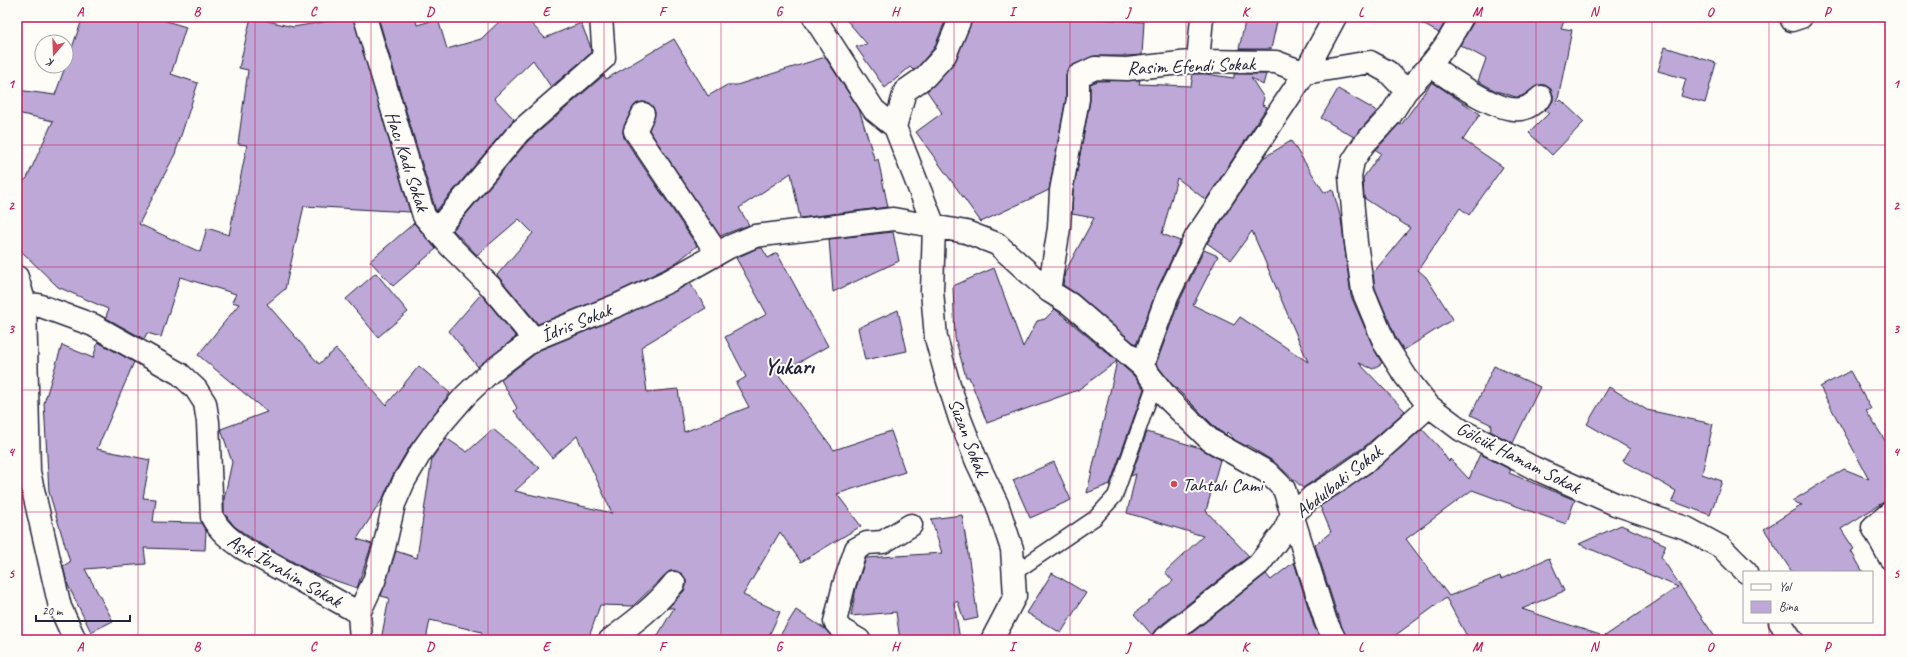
<svg xmlns="http://www.w3.org/2000/svg" width="1907" height="657" font-family="Caveat,sans-serif">
	<style>
		.building { fill: #bda8d7; stroke: #22223b }
		.lines { fill: none; stroke-linecap: round; stroke-linejoin: round }
		.lane-casing { stroke: #22223b; stroke-width: 17 }
		.street-casing { stroke: #22223b; stroke-width: 25 }
		.lane { stroke: #fdfcf7; stroke-width: 14 }
		.street { stroke: #fdfcf7; stroke-width: 22 }
		.grid { fill: none; stroke: #c2185b; stroke-width: 1; stroke-opacity: 0.55 }
		.poi-dot { fill: #d1495b; stroke: #fdfcf7; stroke-width: 1.5 }
		.labels { text-anchor: middle; stroke-width: 4; stroke-linejoin: round; paint-order: stroke }
		.street-label { font-size: 19px; fill: #22223b; stroke: #fdfcf7 }
		.poi-label { font-size: 19px; fill: #22223b; stroke: #fdfcf7; text-anchor: start }
		.district-label { font-size: 23px; font-weight: bold; fill: #22223b; stroke: #fdfcf7 }
		.neatline { fill: none; stroke: #c2185b; stroke-width: 1.5 }
		.grid-label { font-size: 13px; text-anchor: middle; font-weight: bold; fill: #c2185b }
	</style>
	<rect width="100%" height="100%" fill="#fdfcf7"/>
	<filter id="ink" filterUnits="userSpaceOnUse"><feTurbulence type="fractalNoise" baseFrequency=".025" numOctaves="2"/><feDisplacementMap in="SourceGraphic" scale="8" xChannelSelector="R" yChannelSelector="G"/><feConvolveMatrix kernelMatrix="1 2 1 2 8 2 1 2 1" color-interpolation-filters="sRGB"/></filter>
	<g filter="url(#ink)">
		<!-- building -->
		<path class="building" d="M83,17H153L186,27L171,74L198,83L175,154L139,224L200,252L207,228L229,235L247,145L238,144L248,70L239,68L251,17L293,27L353,17L410,212L304,206L285,289L267,304L319,364L336,349L386,405L419,366L450,393L410,446L393,475L383,498L357,539L372,544L357,588L313,573L251,538L234,526L224,513V499L232,462L221,429L267,412L198,355L239,304L232,302L236,294L180,277L161,337L147,333L144,339L106,318L108,309L58,287L17,247V188L27,178L53,121L17,113V90L55,95Z
			M378,17H415L417,25L438,19L447,49L481,39L504,17H525L545,38L581,23L590,45L591,53L551,87L533,60L494,98L514,119L436,211Z
			M844,17H947L934,48L917,68L913,70L910,67L885,88L856,47L867,44Z
			M973,17H1076L1144,22L1142,55L1126,56H1095L1073,65L1067,70L1066,76V98L1049,190L981,222L916,132L942,113L927,91L934,85L956,60Z
			M1246,17H1278L1271,49H1239Z
			M1410,17H1448L1439,33Z
			M1474,17H1566L1561,28L1572,30L1557,104L1561,100L1584,122L1552,155L1529,133L1549,113L1544,111L1553,101V95L1551,89L1545,85H1539L1522,96L1516,97L1496,91L1478,81L1486,59L1460,45L1473,23Z
			M674,39L708,96L727,85H737L825,57L859,109L875,161L878,159L888,207L800,218L791,173L739,208L749,225L720,236L649,130L655,113L653,107L649,103L642,102L636,104L632,109L624,126L623,132L624,138L697,246L677,262L663,270L613,294L538,324L497,275L533,233L519,219L477,255L453,230L528,141L604,75L606,79Z
			M1665,47L1716,63L1705,103L1681,96L1686,79L1658,71Z
			M1193,74H1205L1234,78V74H1266L1263,85L1251,78L1264,98L1262,105L1267,107L1206,200L1177,178L1162,234L1180,241L1156,292L1136,345L1078,295L1063,285L1065,272L1094,218L1072,214L1073,192L1090,101V84L1098,81L1140,80L1139,84L1191,86Z
			M1432,82L1480,114L1463,140L1503,167L1469,215L1460,208L1418,270L1426,277L1453,319L1404,350L1396,338L1375,288L1373,273L1410,228L1364,198L1363,178L1381,153L1376,150L1399,124L1401,125Z
			M1338,89L1377,111L1354,137L1321,118Z
			M1291,141L1324,192L1333,190L1341,219L1351,296L1374,349L1382,363L1373,369L1359,363L1405,411L1364,447L1303,488L1273,461L1247,445L1246,446L1236,441L1227,432L1226,435L1218,430L1171,383L1156,364L1179,302L1204,250L1218,256L1193,305L1234,325L1240,317L1308,362L1252,231L1231,260L1207,243L1263,158Z
			M414,223L436,249L393,286L370,261Z
			M893,232L899,261L833,292L829,239Z
			M758,248H762L768,258L777,253L828,346L778,374L834,450L891,431L905,472L837,494L861,526L801,562L780,532L743,595L780,612L767,640H655L674,608H668L684,591L686,586V579L682,574L676,571H670L665,575L633,606L600,605L588,640H479L482,632L430,620L426,640H381L389,598L381,596L396,551L417,558L432,458L446,438L467,452L493,429L540,468L515,491L612,513L577,436L552,458L514,411L517,408L501,380L540,350L623,316L690,283L706,308L641,347L647,392L678,389L684,432L749,407L736,383L746,377L725,337L767,314L736,258Z
			M994,268L1023,347L1037,321L1045,319L1055,309L1117,361L1078,390L987,423L969,377H966L955,338L953,286Z
			M376,273L408,312L378,337L346,299Z
			M481,294L516,337L478,367L449,331Z
			M898,310L907,351L865,360L858,328Z
			M98,342L134,362L97,449L150,460L143,498L156,499L153,522L201,523L206,531L205,550L144,548L146,564L85,569L113,621L91,632L67,583L63,566L70,562L49,492L44,403L62,345L93,358Z
			M1117,361L1133,375L1144,389L1110,484L1087,493Z
			M1494,366L1540,387L1513,443L1490,431L1492,425L1471,415Z
			M1850,371L1871,409L1866,411L1890,448V501L1882,503L1841,529L1854,549L1851,551L1863,572H1792L1764,529L1802,505L1792,501L1844,469L1869,479L1820,387Z
			M1609,387L1647,410L1713,424L1702,474L1722,481L1710,515L1672,501L1676,491L1623,461L1630,449L1587,424Z
			M1422,429L1438,446L1449,462L1450,459L1469,479L1480,454L1511,470L1509,473L1575,500L1566,524L1472,490L1406,539L1449,596L1500,576L1501,579L1549,558L1564,591L1522,609L1600,635L1599,640L1678,587L1579,544L1621,525L1666,545L1661,557L1717,640H1469L1446,598L1389,640H1347L1338,617L1315,545L1331,532L1320,506L1379,467Z
			M1147,432L1200,448L1220,460L1206,511L1249,556L1155,630L1152,635L1134,614L1173,581L1165,572L1203,536L1127,513L1136,474L1131,476Z
			M1054,462L1071,500L1030,518L1013,480Z
			M962,515L978,618L964,621L958,602H954L960,640H900L896,612L851,616L856,588L866,558L942,553L931,519Z
			M1294,562L1314,626L1321,640H1183L1266,574L1271,580Z
			M1052,573L1086,593L1061,633L1027,613Z
			M796,610L825,629L835,640H777Z"/>
		<g class="lines">
			<defs>
				<path id="lane" d="M1014,573L1095,518L1115,496L1155,383"/>
				<path id="street" d="M365,17L424,216L451,247L491,287L534,339
					M814,17L874,110L895,127
					M961,17L945,55L925,77L905,91L895,127L934,226L932,291L936,338L947,378L960,419L977,462L997,504L1012,549L1015,596L992,640
					M1792,20L1801,17
					M1198,61L1202,17
					M1431,66C1450,79 1503,117 1525,108C1531,106 1536,101 1541,97
					M1406,91C1430,67 1446,48 1462,17
					M643,114L635,131L717,253
					M436,231L519,132L604,58L601,17
					M17,277L25,304L38,305L93,325L180,374L196,389L205,403L208,422L212,517C220,532 230,539 244,549L359,613
					M1049,291L1059,228L1061,191L1078,99V76L1095,68L1127,69L1198,61L1276,62L1305,73L1370,62L1388,72L1406,91L1390,116L1364,144L1353,161L1350,176L1356,243L1363,291L1385,344L1406,377L1429,406L1461,430L1534,468L1615,504L1686,528L1721,547L1746,572
					M25,304L29,472L60,607L75,640
					M1142,366L1167,297L1196,237L1305,73L1335,17
					M1890,513L1873,527L1890,558
					M359,613L374,581L384,548L394,504L404,481L421,452L441,424L466,395L489,373L534,339L618,305L669,281L729,247L755,236L893,219L966,232L997,244L1049,291L1070,304L1142,366L1169,400L1210,440L1267,472L1284,489L1326,622L1335,640
					M359,613L361,640
					M1780,622L1792,640
					M610,640C633,623 656,606 674,583
					M859,640L842,630L835,622L844,585L856,549L867,543L883,542L911,525
					M1163,640L1259,564L1283,533L1291,516L1313,496L1339,480L1372,457L1429,406"/>
			</defs>
			<!-- lane casing -->
			<use href="#lane" class="lane-casing"/>
			<!-- street casing -->
			<use href="#street" class="street-casing"/>
			<!-- lane -->
			<use href="#lane" class="lane"/>
			<!-- street -->
			<use href="#street" class="street"/>
		</g>
	</g>
	<!-- grid -->
	<path class="grid" d="M138,17V640M255,17V640M371,17V640M488,17V640M604,17V640M721,17V640M837,17V640M954,17V640M1070,17V640M1186,17V640M1303,17V640M1419,17V640M1536,17V640M1652,17V640M1769,17V572M17,145H1890M17,267H1890M17,390H1890M17,512H1890M1769,622V640"/>
	<!-- markers -->
	<circle class="poi-dot" cx="1174" cy="484" r="4"/>
	<g class="labels">
		<!-- street labels -->
		<g class="street-label">
			<text transform="translate(1191 65) rotate(-2)" y="7">Rasim Efendi Sokak</text>
			<text transform="translate(408 161) rotate(72)" y="7">Hacı Kadı Sokak</text>
			<text transform="translate(576 322) rotate(-22)" y="7">İdris Sokak</text>
			<text transform="translate(969 437) rotate(69)" y="7">Suzan Sokak</text>
			<text transform="translate(1519 457) rotate(27)" y="7">Gölcük Hamam Sokak</text>
			<text transform="translate(1338 481) rotate(-38)" y="7">Abdulbaki Sokak</text>
			<text transform="translate(285 570) rotate(30)" y="7">Aşık İbrahim Sokak</text>
		</g>
		<!-- poi labels -->
		<g class="poi-label">
			<text x="1182" y="491">Tahtalı Cami</text>
		</g>
		<!-- district labels -->
		<g class="district-label">
			<text x="789" y="374">Yukarı</text>
		</g>
	</g>
	<!-- margin -->
	<rect width="1907" height="657" fill="none" stroke="#fdfcf7" stroke-width="44"/>
	<!-- legend -->
	<rect x="1743" y="571" width="130" height="52" fill="#fdfcf7" stroke="#a5a5ac"/>
	<rect x="1751" y="584" width="20" height="6" fill="#fdfcf7" stroke="#a5a5ac"/>
	<text x="1779" y="591" font-size="12" fill="#22223b">Yol</text>
	<rect x="1751" y="601" width="20" height="12" fill="#bda8d7" stroke="#a5a5ac"/>
	<text x="1779" y="611" font-size="12" fill="#22223b">Bina</text>
	<!-- north arrow -->
	<g transform="translate(54 54) rotate(199)"><circle r="19" fill="#fdfcf7" stroke="#a5a5ac"/>
	<path d="M0-3L7 15L0 10L-7 15Z" fill="#d1495b"/>
	<text y="-6" font-size="11" font-weight="bold" text-anchor="middle" fill="#22223b">K</text>
	</g>
	<!-- scale -->
	<path d="M36 615v6h94v-6" fill="none" stroke="#22223b" stroke-width="2"/>
	<text x="42" y="615" font-size="12" fill="#22223b" stroke="#fdfcf7" stroke-width="3" paint-order="stroke">20 m</text>
	<rect x="22" y="22" width="1863" height="613" class="neatline"/>
	<g class="grid-label">
		<text x="80" y="16">A</text>
		<text x="197" y="16">B</text>
		<text x="313" y="16">C</text>
		<text x="430" y="16">D</text>
		<text x="546" y="16">E</text>
		<text x="662" y="16">F</text>
		<text x="779" y="16">G</text>
		<text x="895" y="16">H</text>
		<text x="1012" y="16">I</text>
		<text x="1128" y="16">J</text>
		<text x="1245" y="16">K</text>
		<text x="1361" y="16">L</text>
		<text x="1477" y="16">M</text>
		<text x="1594" y="16">N</text>
		<text x="1710" y="16">O</text>
		<text x="1827" y="16">P</text>
		<text x="11" y="88">1</text>
		<text x="1896" y="88">1</text>
		<text x="11" y="210">2</text>
		<text x="1896" y="210">2</text>
		<text x="11" y="333">3</text>
		<text x="1896" y="333">3</text>
		<text x="11" y="456">4</text>
		<text x="1896" y="456">4</text>
		<text x="11" y="578">5</text>
		<text x="1896" y="578">5</text>
		<text x="80" y="651">A</text>
		<text x="197" y="651">B</text>
		<text x="313" y="651">C</text>
		<text x="430" y="651">D</text>
		<text x="546" y="651">E</text>
		<text x="662" y="651">F</text>
		<text x="779" y="651">G</text>
		<text x="895" y="651">H</text>
		<text x="1012" y="651">I</text>
		<text x="1128" y="651">J</text>
		<text x="1245" y="651">K</text>
		<text x="1361" y="651">L</text>
		<text x="1477" y="651">M</text>
		<text x="1594" y="651">N</text>
		<text x="1710" y="651">O</text>
		<text x="1827" y="651">P</text>
	</g>
</svg>
